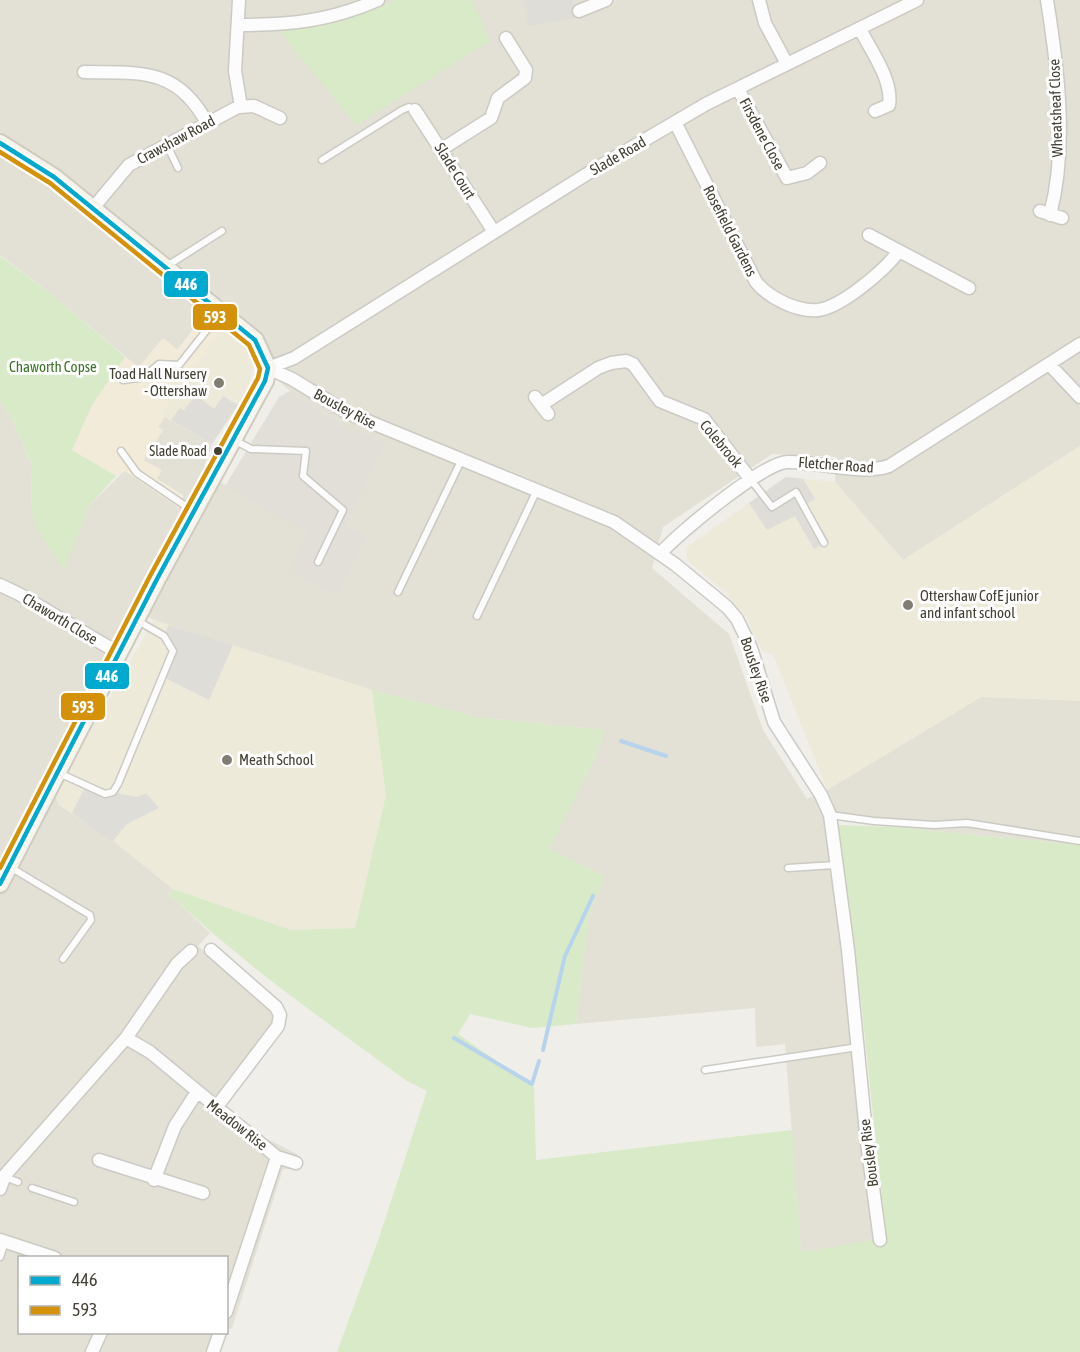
<svg xmlns="http://www.w3.org/2000/svg" width="1080" height="1352" font-family="'Asap Condensed',sans-serif">
	<style>
		.residential { fill: #e3e0d5 }
		.commercial { fill: #f2ebda }
		.industrial { fill: #e2dfd9 }
		.education { fill: #edeada }
		.green { fill: #d9eac8 }
		.parking { fill: #deddd8 }
		.lines { fill: none; stroke-linecap: round; stroke-linejoin: round }
		.stream { stroke: #b8d3ec; stroke-width: 4 }
		.lane-casing { stroke: #cbcac4; stroke-width: 9 }
		.street-casing { stroke: #cbcac4; stroke-width: 15 }
		.secondary-casing { stroke: #cecbbf; stroke-width: 20 }
		.lane { stroke: #fdfcfc; stroke-width: 6 }
		.street { stroke: #fdfcfc; stroke-width: 12 }
		.secondary { stroke: #f6f4ed; stroke-width: 16 }
		.bus-1-casing { stroke: #fff; stroke-width: 9 }
		.bus-2-casing { stroke: #fff; stroke-width: 9 }
		.bus-1 { stroke: #00a9ce; stroke-width: 4.5 }
		.bus-2 { stroke: #d3920a; stroke-width: 4.5 }
		.poi-dot { fill: #807d73; stroke: #fff; stroke-width: 2 }
		.bus-dot { fill: #444034; stroke: #fff; stroke-width: 2 }
		.labels { text-anchor: middle; stroke-width: 6; stroke-linejoin: round; paint-order: stroke }
		.bus-label { font-size: 14px; fill: #444034; stroke: #fff; text-anchor: end }
		.street-label { font-size: 15px; fill: #444034; stroke: #fff }
		.park-label { font-size: 15px; fill: #3e7429; stroke: #fff }
		.poi-label { font-size: 15px; fill: #444034; stroke: #fff; text-anchor: start }
		.line-badge { stroke: #fff; stroke-width: 2 }
		.badge-label { font-size: 16px; text-anchor: middle; font-weight: bold; fill: #fff }
	</style>
	<rect width="100%" height="100%" fill="#efeee8"/>
	<!-- residential -->
	<path class="residential" d="M0,0H1080V446L903,560L835,482L837,457L772,454L663,527L652,568L729,634L763,730L807,799L827,790L981,697L1080,699V845L893,827L892,822L830,815L880,1240L801,1252L785,1044L756,1047L755,1008L576,1024L589,914L605,876L548,849L595,759L604,730L477,717L372,690L154,620L130,608L42,778L55,793L59,805L116,843L173,889L169,894L210,933L198,946L279,1016L215,1098L263,1137L297,1154L293,1169H283L232,1328L227,1330L226,1258H20V1332L226,1333L219,1352H0V401L12,419L32,466L31,510L63,569L89,506L125,470L181,508L183,495L157,479L143,461L163,430L158,427L165,417L212,444L202,472L308,531L289,571L367,536L346,526L384,446L342,426L290,391L205,314L177,350L139,368L55,297L0,255Z"/>
	<!-- commercial -->
	<path class="commercial" d="M205,314L222,328L190,376L192,378L181,394L180,399L176,396L160,414L165,417L158,427L163,430L143,460L162,470L157,479L183,495L180,509L125,471L116,476L72,450L92,405L125,357L139,367L163,338L178,350Z"/>
	<!-- industrial -->
	<path class="industrial" d="M290,391L342,426L385,445L346,526L367,536L337,595L288,571L308,531L225,486L279,397Z"/>
	<!-- education -->
	<path class="education" d="M222,328L245,348L253,366L249,388L212,444L160,414L174,396L181,399L180,394L191,378L189,376Z
		M1080,446V701L981,697L827,790L774,656L762,650L747,618L724,591L687,560V547L786,477L835,482L903,560Z
		M154,620L372,690L386,795L355,928L291,930L173,889L116,843L59,805L55,793Z"/>
	<!-- green -->
	<path class="green" d="M397,0H472L490,41L356,125L280,32L340,22Z
		M0,256L55,297L125,357L92,405L72,450L116,476L89,506L64,570L36,528L31,510L32,465L12,419L0,401Z
		M372,690L477,717L604,730L595,759L549,849L605,876L589,914L576,1024L532,1028L470,1014L458,1034L534,1087L536,1160L792,1130L801,1252L886,1238L861,1000L836,825L893,827L1080,845V1352H337L380,1235L427,1091L407,1081C325,1021 243,964 169,894L173,889L291,930L355,928L386,795Z"/>
	<!-- parking -->
	<path class="parking" d="M524,0H572L575,18L528,26Z
		M196,395L214,409L223,396L238,405L212,444L171,420L180,408L184,410Z
		M786,477L803,479L815,499L807,504L829,541L814,549L795,516L767,530L749,503Z
		M169,625L233,645L209,700L163,677L173,651L164,636Z
		M85,787L137,797L146,793L159,808L127,824L112,842L72,813Z"/>
	<g class="lines">
		<!-- stream -->
		<path class="stream" d="M621,741L666,756
			M454,1038L532,1084L539,1061
			M543,1050L565,956L593,896"/>
		<defs>
			<path id="lane" d="M167,145L178,168
				M322,160L402,110L409,107L415,110
				M167,266L222,231
				M123,380L144,377L159,364L179,365L221,312
				M234,440L251,449L306,451L303,476L343,510L318,562
				M121,451L137,473L193,511
				M751,480L772,507L796,492L824,543
				M398,592L461,461
				M477,616L537,490
				M59,773L105,794L113,792L118,784L173,651L164,636L138,621
				M830,815L874,821L934,825L967,823L1080,841
				M10,867L90,915L91,920L63,959
				M788,868L835,865
				M705,1070L858,1047
				M5,1177L18,1182
				M32,1188L74,1202
				M0,1257L5,1242"/>
			<path id="street" d="M239,0L235,71L241,107
				M759,0L765,23L787,64
				M1047,0C1058,69 1068,146 1050,215
				M579,11L606,0
				M238,25C290,25 330,21 378,0
				M860,29C871,51 893,80 889,105L875,111
				M84,72C140,73 177,67 207,123
				M738,89L787,178L807,173L820,163
				M415,110L494,232
				M675,122L756,282C769,298 797,312 818,310C842,307 885,270 899,251
				M442,149L491,118L498,98L525,78L526,70L506,38
				M93,208L129,165L238,107L254,106L280,118
				M1040,211L1062,218
				M869,235L969,288
				M1049,364L1080,397
				M268,368L292,379L348,413L614,522L676,565L727,607L737,619L751,648L774,722L821,795L830,815L848,950L867,1143L880,1240
				M268,368L294,358L590,172L706,104L917,0
				M535,397L548,414
				M541,405L598,368L611,363L626,361L633,364L660,401L704,419L751,480
				M660,554C677,534 763,463 787,462C819,461 858,476 889,466L1080,344
				M0,585L19,594L120,654
				M211,950L276,1007L280,1015L278,1026L215,1109
				M126,1038L150,1052L277,1157L226,1312
				M277,1157L296,1163
				M99,1160L203,1193
				M154,1180L175,1126L197,1092
				M0,1189L5,1175L126,1038L177,964L191,951
				M0,1240L55,1258
				M92,1352L101,1332
				M213,1352L220,1332"/>
			<path id="secondary" d="M0,143L54,177L255,340L268,368L265,381L157,579L0,884"/>
		</defs>
		<!-- lane casing -->
		<use href="#lane" class="lane-casing"/>
		<!-- street casing -->
		<use href="#street" class="street-casing"/>
		<!-- secondary casing -->
		<use href="#secondary" class="secondary-casing"/>
		<!-- lane -->
		<use href="#lane" class="lane"/>
		<!-- street -->
		<use href="#street" class="street"/>
		<!-- secondary -->
		<use href="#secondary" class="secondary"/>
		<defs>
			<path id="bus-1" d="M0,143L54,177L255,340L268,368L265,381L157,579L0,884"/>
			<path id="bus-2" d="M0,152L50,183L249,345L260,369L258,378L150,576L0,868"/>
		</defs>
		<!-- bus-1 casing -->
		<use href="#bus-1" class="bus-1-casing"/>
		<!-- bus-2 casing -->
		<use href="#bus-2" class="bus-2-casing"/>
		<!-- bus-1 -->
		<use href="#bus-1" class="bus-1"/>
		<!-- bus-2 -->
		<use href="#bus-2" class="bus-2"/>
	</g>
	<!-- markers -->
	<g class="poi-dot">
		<circle cx="219" cy="383" r="6"/>
		<circle cx="908" cy="605" r="6"/>
		<circle cx="227" cy="760" r="6"/>
	</g>
	<circle class="bus-dot" cx="218" cy="451" r="5"/>
	<g class="labels">
		<!-- bus labels -->
		<g class="bus-label">
			<text x="207" y="456">Slade Road</text>
		</g>
		<!-- street labels -->
		<g class="street-label">
			<text transform="translate(1056 108) rotate(-92)" y="5">Wheatsheaf Close</text>
			<text transform="translate(762 134) rotate(62)" y="5">Firsdene Close</text>
			<text transform="translate(176 140) rotate(-28)" y="5">Crawshaw Road</text>
			<text transform="translate(618 156) rotate(-30)" y="5">Slade Road</text>
			<text transform="translate(455 171) rotate(58)" y="5">Slade Court</text>
			<text transform="translate(730 231) rotate(63)" y="5">Rosefield Gardens</text>
			<text transform="translate(345 409) rotate(28)" y="5">Bousley Rise</text>
			<text transform="translate(721 444) rotate(50)" y="5">Colebrook</text>
			<text transform="translate(836 465) rotate(4)" y="5">Fletcher Road</text>
			<text transform="translate(60 619) rotate(31)" y="5">Chaworth Close</text>
			<text transform="translate(756 670) rotate(71)" y="5">Bousley Rise</text>
			<text transform="translate(237 1125) rotate(38)" y="5">Meadow Rise</text>
			<text transform="translate(869 1153) rotate(-97)" y="5">Bousley Rise</text>
		</g>
		<!-- park labels -->
		<g class="park-label">
			<text x="53" y="372">Chaworth Copse</text>
		</g>
		<!-- poi labels -->
		<g class="poi-label">
			<text x="207" y="379" text-anchor="end">Toad Hall Nursery<tspan x="207" dy="17">- Ottershaw</tspan></text>
			<text x="920" y="601">Ottershaw CofE junior<tspan x="920" dy="17">and infant school</tspan></text>
			<text x="239" y="765">Meath School</text>
		</g>
	</g>
	<g class="line-badge">
		<rect x="163" y="270" width="46" height="28" rx="6" fill="#00a9ce"/>
		<rect x="192" y="303" width="46" height="28" rx="6" fill="#d3920a"/>
		<rect x="84" y="662" width="46" height="28" rx="6" fill="#00a9ce"/>
		<rect x="60" y="692" width="46" height="29" rx="6" fill="#d3920a"/>
	</g>
	<g class="badge-label">
		<text x="186" y="290">446</text>
		<text x="215" y="323">593</text>
		<text x="107" y="682">446</text>
		<text x="83" y="713">593</text>
	</g>
	<!-- legend -->
	<rect x="18" y="1256" width="210" height="78" fill="#ffffff" stroke="#b4b3ae" stroke-width="1.5"/>
	<rect x="30" y="1276" width="30" height="9" fill="#00a9ce" stroke="#b4b3ae" stroke-width="1.5"/>
	<text x="72" y="1286" font-size="18" fill="#444034">446</text>
	<rect x="30" y="1306" width="30" height="9" fill="#d3920a" stroke="#b4b3ae" stroke-width="1.5"/>
	<text x="72" y="1316" font-size="18" fill="#444034">593</text>
</svg>
